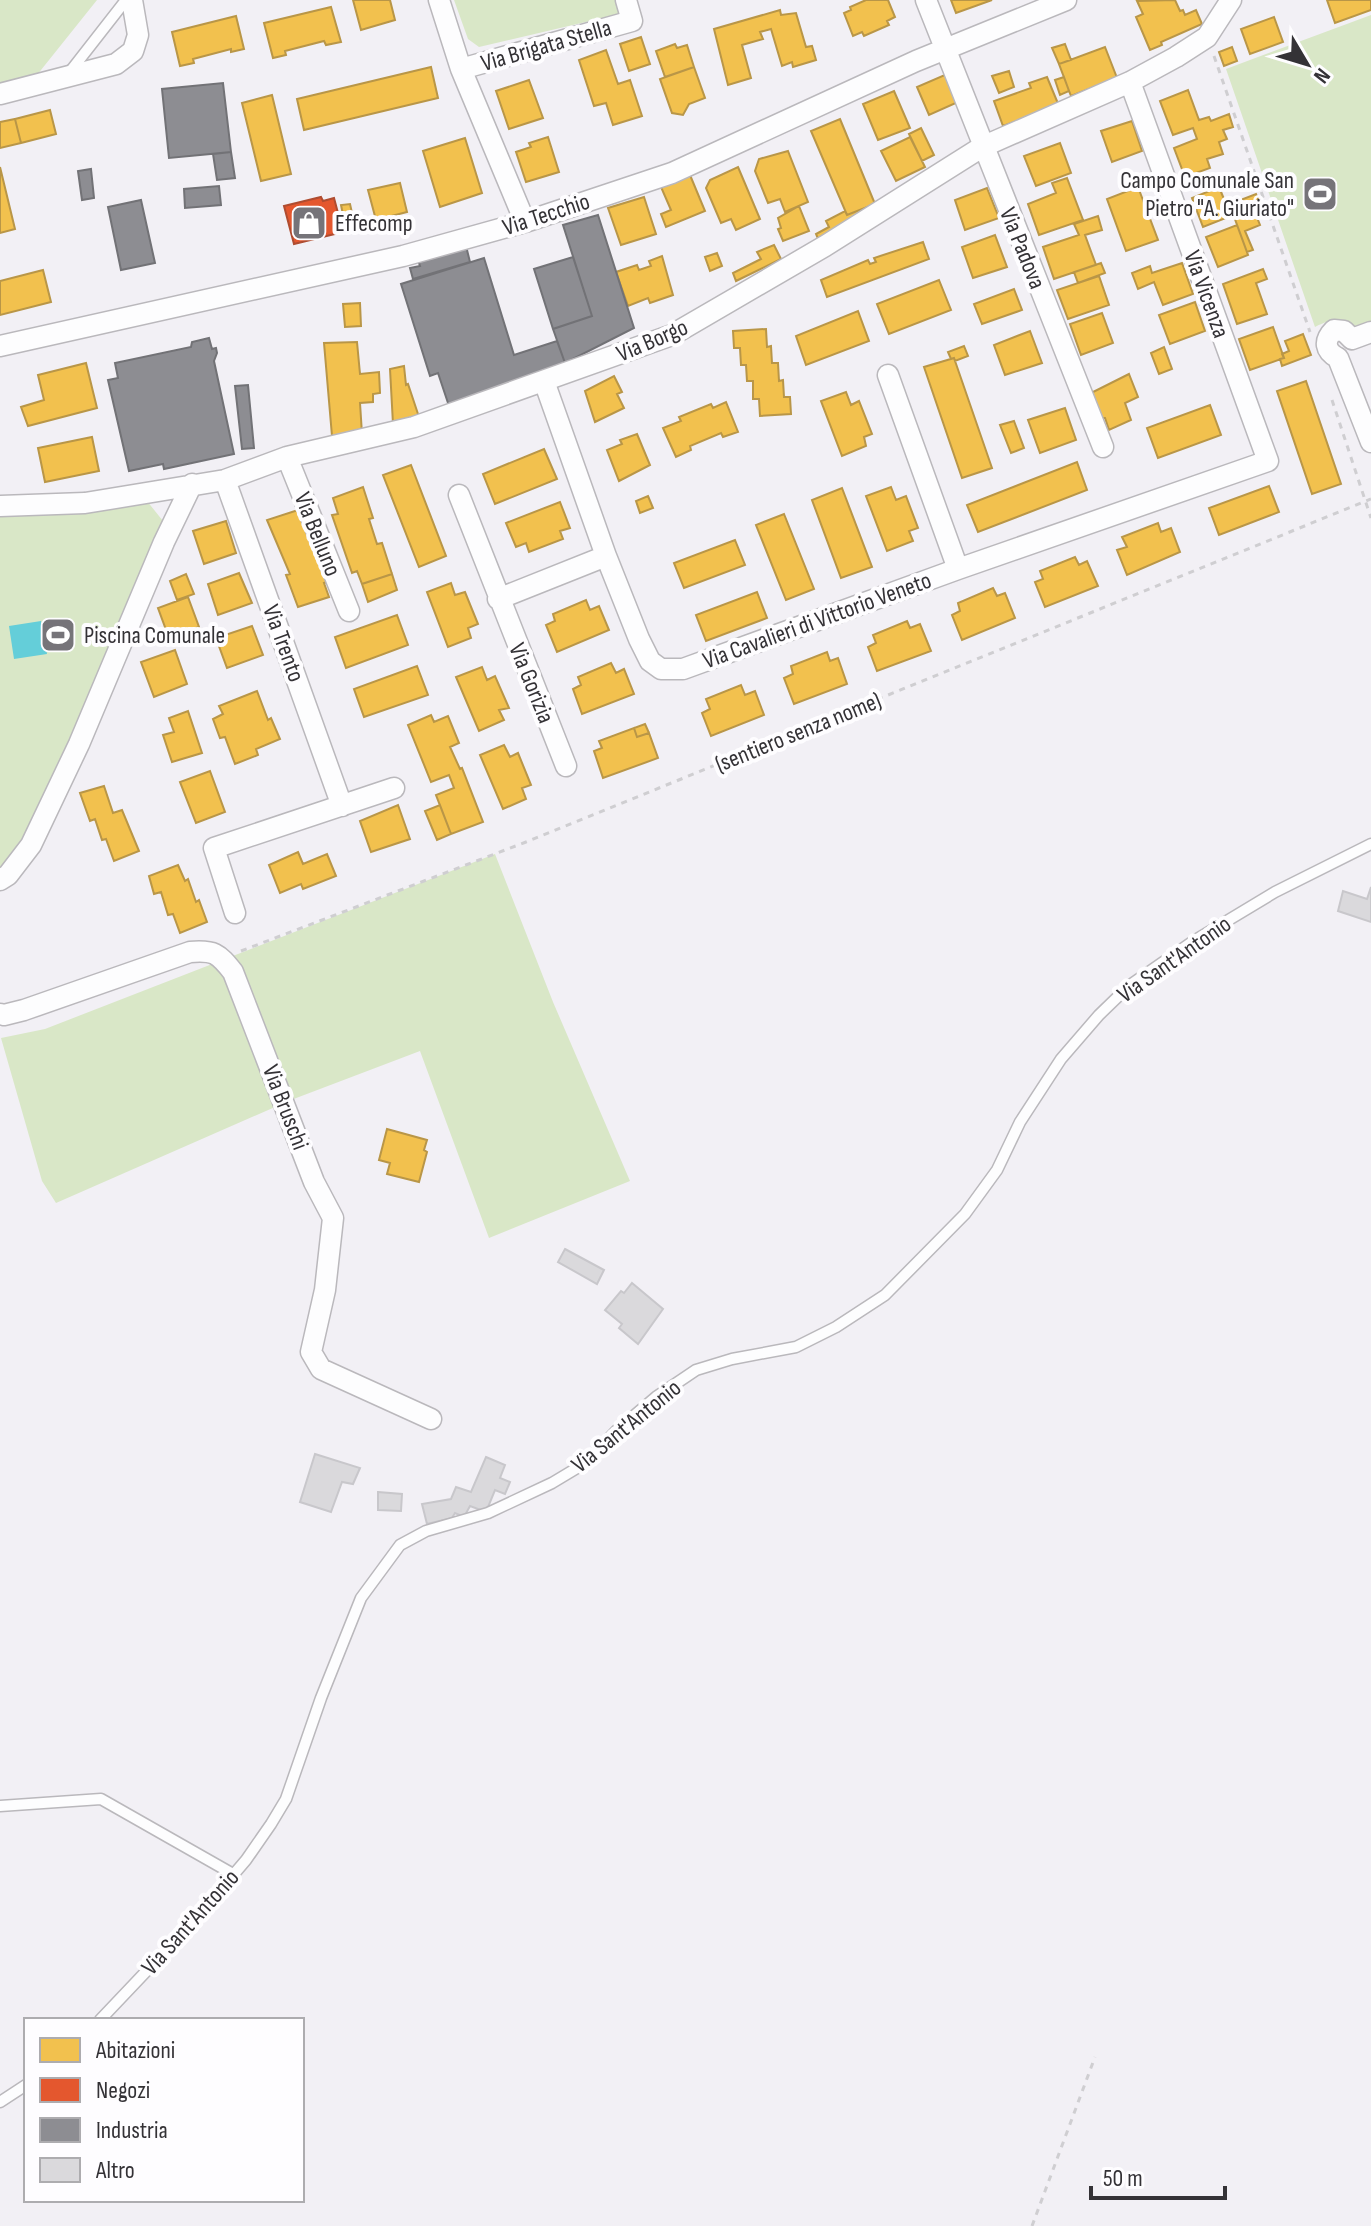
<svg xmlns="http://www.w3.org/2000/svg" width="1371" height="2226" font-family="'Sofia Sans Condensed',sans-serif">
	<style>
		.green { fill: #d9e7c7 }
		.water { fill: #64ced9 }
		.homes { fill: #f2c14e; stroke: #b99647; stroke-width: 2 }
		.shops { fill: #e4572e; stroke: #af4c30; stroke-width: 2 }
		.industry { fill: #8d8d92; stroke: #727276; stroke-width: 2 }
		.building { fill: #dad9dc; stroke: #c8c7cb; stroke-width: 2 }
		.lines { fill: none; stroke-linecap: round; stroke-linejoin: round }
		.service-casing { stroke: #bab8bc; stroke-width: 13 }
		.minor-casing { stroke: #bab8bc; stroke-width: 23 }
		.path { stroke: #cfced1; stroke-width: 3; stroke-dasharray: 6 6; stroke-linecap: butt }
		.service { stroke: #fdfdfe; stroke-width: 10 }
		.minor { stroke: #fdfdfe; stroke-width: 20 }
		.labels { text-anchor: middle; stroke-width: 8; stroke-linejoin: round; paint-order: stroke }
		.street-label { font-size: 24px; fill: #343236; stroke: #fefdff }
		.poi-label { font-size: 24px; fill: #343236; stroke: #fefdff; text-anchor: start }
	</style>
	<rect width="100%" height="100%" fill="#f2f0f5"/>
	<!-- green -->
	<path class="green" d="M0,0H97L37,75L0,83Z
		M454,0H620L624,13L479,47L468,39Z
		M1371,15V321L1355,328C1341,315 1332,319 1315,327L1226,69Z
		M147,501L163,521L69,749L23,842L0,868V515H57Z
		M495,854L553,1002L630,1181L489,1238L420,1051L291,1100L56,1203L42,1181L1,1038L45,1029Z"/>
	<!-- water -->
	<path class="water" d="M41,621L47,654L14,659L9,626Z"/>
	<!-- homes -->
	<path class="homes" d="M353,0H390L395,20L361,30Z
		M866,0H888L895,17L887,21L889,25L864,36L862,32L853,36L844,13L851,10L850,7Z
		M951,0H992L956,13Z
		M1175,0L1180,11L1183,10L1185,15L1196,10L1202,24L1161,42L1162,45L1150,50L1136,17L1143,14L1137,1Z
		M1327,0H1371V10L1335,23Z
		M331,7L341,42L326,45L324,41L285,51L286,55L273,58L264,23Z
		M780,10L781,15L796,13L806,47L812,46L816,60L793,67L792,62L782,66L771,29L760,32L763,39L742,45L751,78L728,85L714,29Z
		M236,16L244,49L231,52V49L193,59L194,63L180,66L172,32Z
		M1274,17L1283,42L1250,54L1241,29Z
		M641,37L650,64L629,71L620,44Z
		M675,44L677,48L687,45L694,67L665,77L656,51Z
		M1065,44L1071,60L1059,64L1052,48Z
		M1105,47L1117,78L1071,96L1059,64Z
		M1232,47L1237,61L1224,66L1219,52Z
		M606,50L618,84L630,80L642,116L613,125L606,103L594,106L579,60Z
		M431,67L438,98L304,130L297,99Z
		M694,67L705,98L689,104L683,115L672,113L660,79Z
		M1009,71L1014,87L999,93L992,76Z
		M947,74L958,102L929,115L917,87Z
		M1047,77L1059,106L1003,126L994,101L1031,88L1029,83Z
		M1064,77L1069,91L1060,95L1055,80Z
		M529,80L543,118L509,129L496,91Z
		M1188,90L1199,120L1209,117L1211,121L1229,114L1233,127L1223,130L1227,139L1219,142L1223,154L1207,159L1210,168L1185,177L1174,148L1197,139L1193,128L1173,135L1160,101Z
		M894,91L910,128L878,140L863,104Z
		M272,95L291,174L261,181L242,103Z
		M50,110L56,134L21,143L15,119Z
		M15,119L21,143L0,148V122Z
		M840,119L875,204L847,215L811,131Z
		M1132,121L1142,151L1112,162L1101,131Z
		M921,128L934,155L922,161L909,134Z
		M548,137L559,172L526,182L516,152L531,147L529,143Z
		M910,137L925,167L896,181L881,151Z
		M465,138L482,193L440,207L423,151Z
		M1060,143L1071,173L1036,186L1024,156Z
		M788,151L808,202L785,212L780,199L768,203L755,171L759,159Z
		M0,167L15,229L0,233Z
		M738,167L760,219L736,230L731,219L721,223L706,188L710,180Z
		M690,175L705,211L666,227L661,214L671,210L661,187Z
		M1067,178L1083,220L1039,235L1028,204L1056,193L1052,183Z
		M400,183L407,212L376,220L368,190Z
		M1138,187L1158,240L1126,251L1107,199Z
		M1219,187L1231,216L1203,227L1192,198Z
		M987,188L999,218L965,230L955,200Z
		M1256,194L1263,212L1256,215L1260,225L1245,231L1253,250L1247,252L1232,211L1246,206L1243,199Z
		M644,197L656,234L621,245L608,208Z
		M350,204L354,222L345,224L341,205Z
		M875,204L819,241L816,234L829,227L826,221L845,211L847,215Z
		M799,206L809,231L783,241L778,229L781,228L778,218Z
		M1098,216L1102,230L1085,235L1096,265L1054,279L1043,247L1079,235L1074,224Z
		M1237,225L1248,255L1218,267L1206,237Z
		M995,235L1007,267L973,278L962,247Z
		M923,242L929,259L827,297L821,280L868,260L870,264L876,262L874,258Z
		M774,245L781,259L736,281L733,273L761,259L757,252Z
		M717,253L722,266L710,271L705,257Z
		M662,256L673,295L650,303L648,298L628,306L616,272L637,265L639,270L651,266L649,261Z
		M1101,263L1105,273L1078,283L1074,272Z
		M1182,263L1193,294L1163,305L1154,282L1138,289L1132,273L1150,266L1152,273Z
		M1263,269L1267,279L1256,283L1267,314L1237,324L1223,284Z
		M43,270L51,302L0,315V281Z
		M1099,276L1109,305L1068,319L1057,290Z
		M939,280L951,310L889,334L877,304Z
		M1014,289L1022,310L982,324L974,304Z
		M1195,302L1205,331L1170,344L1159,315Z
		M360,303L361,326L345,327L343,304Z
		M858,311L869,341L806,365L796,336Z
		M1102,313L1113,343L1081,355L1070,324Z
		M1273,327L1284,358L1250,370L1239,339Z
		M766,329L767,347L771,346L772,363H778L779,381L783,380L784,397H790L791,414L760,416L759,399H753V381H747L746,365H741L740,348H734L733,331Z
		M1030,331L1042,363L1005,375L994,345Z
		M1303,334L1311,355L1282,366L1280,359L1284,358L1282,354L1289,351L1285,341Z
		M357,342L360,374L379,372L380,393L373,394V402L360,403L362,434L332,436L324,343Z
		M964,346L968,356L955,361L954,358L951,359L948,352Z
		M1164,347L1172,369L1159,374L1151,353Z
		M954,358L992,468L962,478L924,367Z
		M86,363L97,408L28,426L21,407L44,400L38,375Z
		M404,366L406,385L408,384L419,417L393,424L390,369Z
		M1129,374L1138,397L1125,403L1131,420L1109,430L1105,418H1101L1091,393Z
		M614,376L622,392L617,394L624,408L595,422L585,391Z
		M1306,381L1341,484L1312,494L1277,391Z
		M846,392L851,405L859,401L872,434L864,437L866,446L842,456L821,401Z
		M726,402L738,432L723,437L721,433L690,446L691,450L676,457L663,428L681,421L679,417L711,404L713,408Z
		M1210,405L1221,435L1158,458L1147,428Z
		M1065,408L1076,440L1040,453L1028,420Z
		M1014,421L1024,448L1011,453L1000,425Z
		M637,434L650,465L619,481L607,450L622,444L620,440Z
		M92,437L99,471L45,482L38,448Z
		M544,449L557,479L495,504L483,474Z
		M1077,462L1087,490L978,532L967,505Z
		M411,465L446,556L419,567L383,475Z
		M1269,486L1279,512L1219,535L1209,508Z
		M363,487L373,518L369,519L377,544L382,543L392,574L362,584L357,571L352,573L332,515L338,514L333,498Z
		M891,487L896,500L906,496L918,528L909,531L913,541L887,551L866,496Z
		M842,488L872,567L841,578L812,500Z
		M648,496L653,508L640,513L636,501Z
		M560,502L570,528L560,531L563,539L529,552L526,543L516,547L506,523Z
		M298,510L303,525L309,522L330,581L324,583L329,597L298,607L286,575L290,574L267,520Z
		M784,514L814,589L786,600L756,525Z
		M226,521L236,553L204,564L193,531Z
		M1158,523L1161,532L1171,528L1180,552L1127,575L1117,550L1127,547L1122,537Z
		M735,540L745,565L684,588L674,563Z
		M1075,557L1079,565L1087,561L1098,586L1045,607L1035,582L1043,579L1040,571Z
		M239,573L252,603L218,615L208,584Z
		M186,574L194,594L177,600L170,581Z
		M392,574L397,590L368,602L362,584Z
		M451,583L455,595L465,592L478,624L468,628L471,638L448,647L427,592Z
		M993,588L997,596L1005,593L1015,618L962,640L952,615L960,611L958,603Z
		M757,592L767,618L706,641L696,615Z
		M188,597L199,627L169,638L158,608Z
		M586,600L590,610L599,606L609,630L557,652L546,625L555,621L553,614Z
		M397,615L408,645L346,668L335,637Z
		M907,621L910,628L920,624L931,651L877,671L868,647L876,643L873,635Z
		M252,626L263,655L227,668L216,638Z
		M175,650L187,684L154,697L141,662Z
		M827,652L830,661L838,658L847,684L794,704L784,678L793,674L791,666Z
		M611,663L616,673L624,669L634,694L582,714L573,689L581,685L578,677Z
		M417,666L428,695L364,717L354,689Z
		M482,667L487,680L495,676L509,708L499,710L504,720L479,731L456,677Z
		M741,685L745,695L755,691L764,715L711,736L702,713L710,709L706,699Z
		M257,691L268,720L271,718L280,739L256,749L258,755L235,764L225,737L220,738L213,719L223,714L219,706Z
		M188,711L202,753L172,762L163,735L174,732L169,718Z
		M431,715L434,722L448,716L459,743L450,747L460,769L462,768L483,822L451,834L436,795L454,788L449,775L431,782L408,725Z
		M645,724L649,733L637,737L634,728Z
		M634,728L637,737L649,733L658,758L603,778L594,751L602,748L599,741Z
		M504,745L510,757L518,753L531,785L522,788L526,799L503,809L480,755Z
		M210,771L225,812L196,823L180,782Z
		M104,786L113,813L122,810L139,851L114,861L106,839L102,840L95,819L90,821L80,793Z
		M398,805L410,839L371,852L360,821Z
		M440,805L451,834L437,840L425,811Z
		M298,852L303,864L327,854L336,876L303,889L301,884L280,893L269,865Z
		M178,865L185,881L188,879L196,902L199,900L207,922L180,933L173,914L168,915L161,892L154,894L149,876Z
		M387,1129L427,1140L424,1150L427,1152L419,1182L387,1174L390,1163L379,1160Z"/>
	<!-- shops -->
	<path class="shops" d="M321,197L323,201L334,198L343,232L294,244L284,206Z"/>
	<!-- industry -->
	<path class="industry" d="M223,83L231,152L169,158L162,89Z
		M231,152L235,178L217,180L213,154Z
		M91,169L94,198L82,200L78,171Z
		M219,186L221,205L185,208L184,189Z
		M141,200L155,263L121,270L108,207Z
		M598,215L634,328L565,363L553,329L592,316L563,225Z
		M466,246L470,262L413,279L410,268L420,266L418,260Z
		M573,257L592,316L553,329L534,269Z
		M484,258L514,355L557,341L565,363L450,409L438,373L430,376L401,284Z
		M209,338L212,349L216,348L217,353L214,361L234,454L164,469L163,464L129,471L108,380L118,378L115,363L191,347L192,342Z
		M248,385L254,448L242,449L235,386Z"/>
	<!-- building -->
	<path class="building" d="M1371,887V922L1338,911L1343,891L1367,899Z
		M565,1249L604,1270L597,1284L558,1262Z
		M632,1283L663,1309L638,1344L619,1328L622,1324L605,1310L621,1291L624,1293Z
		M315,1454L360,1468L353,1484L342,1482L331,1512L300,1502Z
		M486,1457L505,1465L500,1478L510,1482L505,1494L495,1490L486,1512L470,1506L464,1517L455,1513L452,1518L427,1524L422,1504L451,1499L456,1487L471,1492Z
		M378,1492L402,1494L401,1511L378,1510Z"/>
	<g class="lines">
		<defs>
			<path id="service" d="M69,73L126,0
				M0,1806L101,1799L233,1874
				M100,2020L193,1922L246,1860L271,1824L286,1799L321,1698L361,1598L400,1545L426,1531L488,1513L552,1483L587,1462L616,1431L656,1397L696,1370L732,1359L796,1347L836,1327L885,1295L965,1214L997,1170L1020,1122L1061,1059L1099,1015L1130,985L1192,942L1275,892L1371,844
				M0,2102L26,2085"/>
			<path id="minor" d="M439,0L461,69L525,222
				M926,0L1103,447
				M461,69L632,21L626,0
				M0,94L116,64L133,51L138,35L132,0
				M1371,332L1352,339L1344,331L1334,330C1323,341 1325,351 1338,358L1371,442
				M0,346L403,256L525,222L672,173L916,61L1066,0
				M888,375L958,569
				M544,381L606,556L639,639L650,661L661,669H683L958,569L1268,461L1130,82
				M287,457L349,611
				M225,480L342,806
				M459,495L566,766
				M0,506L85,503L225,480L287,457L414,427L672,335L825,246L982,147L1130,82L1176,57L1207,37L1231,0
				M498,599L606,556
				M0,880L8,875L31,845L79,744L164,542L192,484
				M235,913L214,848L394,788
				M0,1014L4,1015L24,1010L190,952C214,950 218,953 233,972L314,1182L333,1218L325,1290L311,1352L321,1369L431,1419"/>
		</defs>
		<!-- service casing -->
		<use href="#service" class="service-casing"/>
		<!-- minor casing -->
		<use href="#minor" class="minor-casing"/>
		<!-- path -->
		<path class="path" d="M1214,56L1310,332
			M1332,400L1371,518
			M241,951L526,842L1371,499
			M1032,2226L1095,2057"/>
		<!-- service -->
		<use href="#service" class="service"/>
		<!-- minor -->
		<use href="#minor" class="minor"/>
	</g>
	<!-- icons -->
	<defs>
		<symbol id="stadium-square" viewBox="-11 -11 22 22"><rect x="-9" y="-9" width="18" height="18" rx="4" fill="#767479" stroke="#fefdff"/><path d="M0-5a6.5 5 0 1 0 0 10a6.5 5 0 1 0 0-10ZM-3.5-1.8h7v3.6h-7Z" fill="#fff"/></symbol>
		<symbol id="shop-square" viewBox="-11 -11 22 22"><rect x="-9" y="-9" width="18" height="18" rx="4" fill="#767479" stroke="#fefdff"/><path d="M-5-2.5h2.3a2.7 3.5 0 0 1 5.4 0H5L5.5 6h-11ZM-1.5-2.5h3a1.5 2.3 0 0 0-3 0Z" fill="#fff"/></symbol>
	</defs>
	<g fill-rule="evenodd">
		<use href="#stadium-square" x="1300" y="174" width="40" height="40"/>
		<use href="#shop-square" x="289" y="203" width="40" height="40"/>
		<use href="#stadium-square" x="38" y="615" width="40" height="40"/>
	</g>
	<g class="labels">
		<!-- street labels -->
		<g class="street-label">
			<text transform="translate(546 45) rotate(-16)" y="8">Via Brigata Stella</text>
			<text transform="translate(546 214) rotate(-18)" y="8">Via Tecchio</text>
			<text transform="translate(1023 248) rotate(68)" y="8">Via Padova</text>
			<text transform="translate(1207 294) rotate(70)" y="8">Via Vicenza</text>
			<text transform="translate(652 340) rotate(-23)" y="8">Via Borgo</text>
			<text transform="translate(318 534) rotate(68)" y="8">Via Belluno</text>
			<text transform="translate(817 620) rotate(-20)" y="8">Via Cavalieri di Vittorio Veneto</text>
			<text transform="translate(284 643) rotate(70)" y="8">Via Trento</text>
			<text transform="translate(532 683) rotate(68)" y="8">Via Gorizia</text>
			<text transform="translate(798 732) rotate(-22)" y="8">(sentiero senza nome)</text>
			<text transform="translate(1174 959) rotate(-35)" y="8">Via Sant'Antonio</text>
			<text transform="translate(286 1107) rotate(69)" y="8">Via Bruschi</text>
			<text transform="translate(626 1426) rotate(-39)" y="8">Via Sant'Antonio</text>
			<text transform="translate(190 1922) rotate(-48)" y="8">Via Sant'Antonio</text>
		</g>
		<!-- poi labels -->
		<g class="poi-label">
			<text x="1294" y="188" text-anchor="end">Campo Comunale San<tspan x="1294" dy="28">Pietro "A. Giuriato"</tspan></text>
			<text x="335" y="231">Effecomp</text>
			<text x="84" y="643">Piscina Comunale</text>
		</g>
	</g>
	<!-- legend -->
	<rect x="24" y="2018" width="280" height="184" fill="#fefdff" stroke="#adacaf" stroke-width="2"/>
	<rect x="40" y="2038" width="40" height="24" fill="#f2c14e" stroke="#adacaf" stroke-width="2"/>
	<text x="96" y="2058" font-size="24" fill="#343236">Abitazioni</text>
	<rect x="40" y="2078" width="40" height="24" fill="#e4572e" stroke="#adacaf" stroke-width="2"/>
	<text x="96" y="2098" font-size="24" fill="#343236">Negozi</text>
	<rect x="40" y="2118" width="40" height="24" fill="#8d8d92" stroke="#adacaf" stroke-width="2"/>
	<text x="96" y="2138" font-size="24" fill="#343236">Industria</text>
	<rect x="40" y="2158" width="40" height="24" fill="#dad9dc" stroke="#adacaf" stroke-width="2"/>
	<text x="96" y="2178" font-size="24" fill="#343236">Altro</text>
	<!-- north arrow -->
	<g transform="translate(1307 64) rotate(128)" stroke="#fefdff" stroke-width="6" paint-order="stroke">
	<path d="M0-6L14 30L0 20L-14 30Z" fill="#343236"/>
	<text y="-12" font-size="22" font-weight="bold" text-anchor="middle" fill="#343236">N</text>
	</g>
	<!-- scale -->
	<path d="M1091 2186v12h134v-12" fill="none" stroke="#343236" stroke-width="4"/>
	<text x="1103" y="2186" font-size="24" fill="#343236" stroke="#fefdff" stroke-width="6" paint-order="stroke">50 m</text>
</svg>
